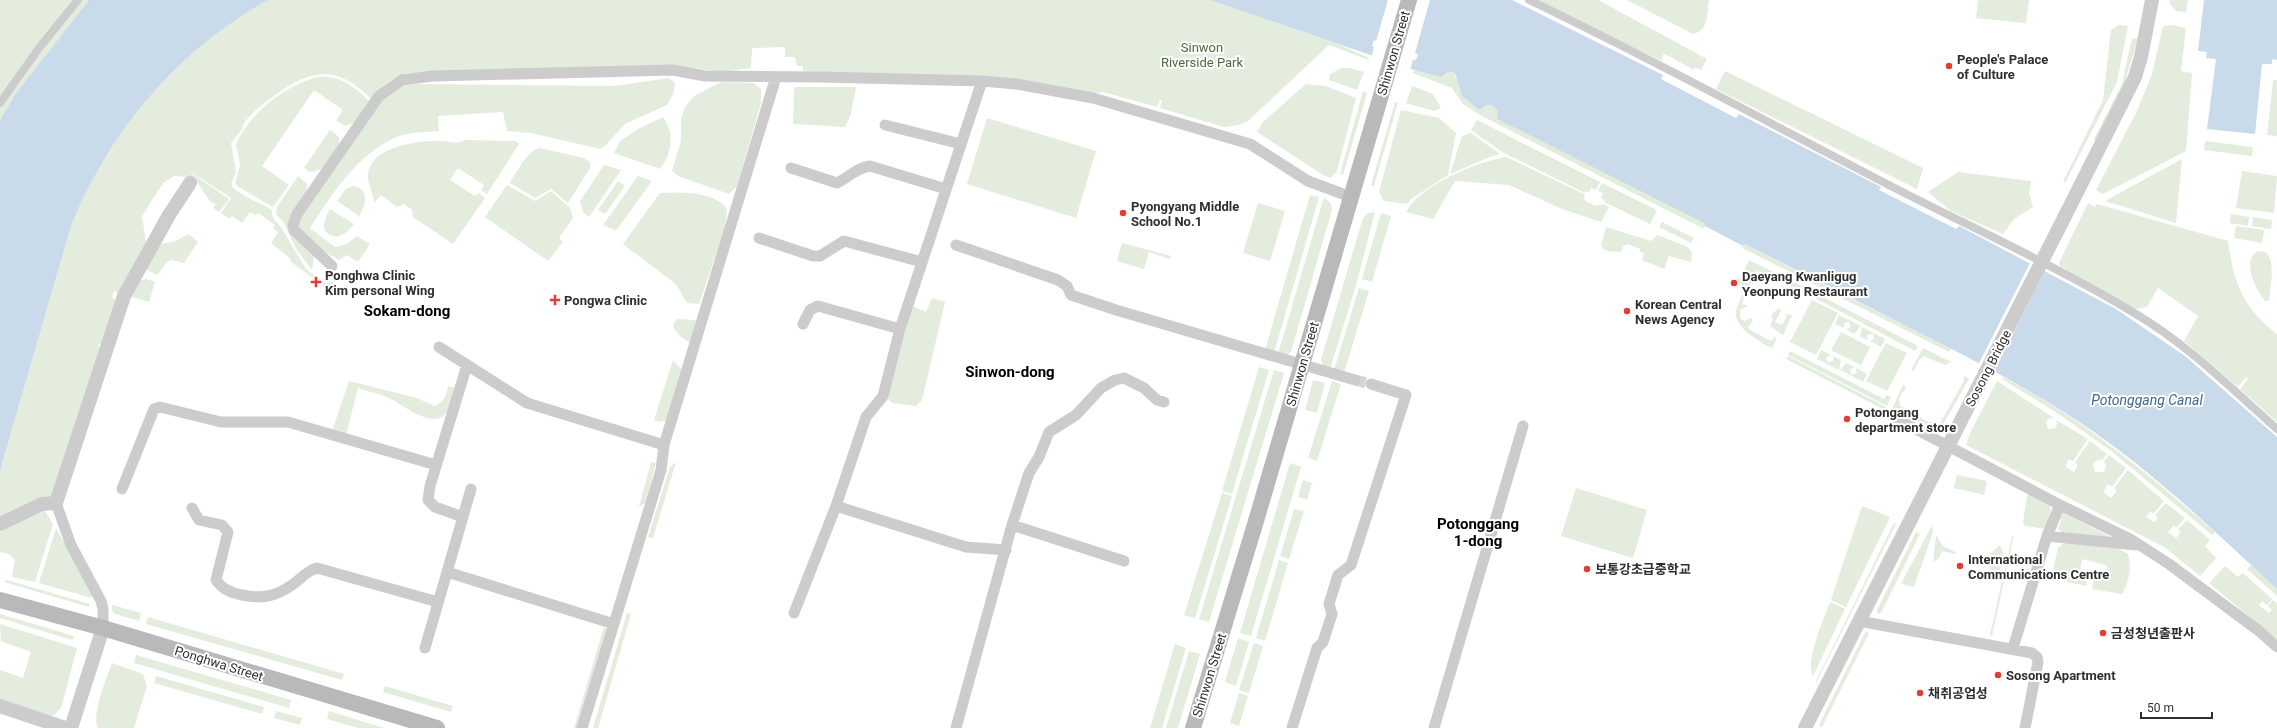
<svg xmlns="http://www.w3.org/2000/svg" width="2277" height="728" font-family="Roboto,'Noto Sans KR',sans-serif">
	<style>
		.green { fill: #e3ecdd }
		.water { fill: #c9daeb }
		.pier { fill: #fff }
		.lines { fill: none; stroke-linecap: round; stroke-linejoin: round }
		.minor-tunnel { stroke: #d5d5d5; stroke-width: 11; stroke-dasharray: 11 5.5; stroke-linecap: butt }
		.pedestrian { stroke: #ccc; stroke-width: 8 }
		.minor { stroke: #ccc; stroke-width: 11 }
		.tertiary { stroke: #ccc; stroke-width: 14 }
		.secondary { stroke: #b9b9b9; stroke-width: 16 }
		.tertiary-bridge { stroke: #ccc; stroke-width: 14 }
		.poi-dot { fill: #e23c34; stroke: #fff; stroke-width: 1.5 }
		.labels { text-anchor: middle; stroke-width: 4; stroke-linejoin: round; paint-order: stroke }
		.park-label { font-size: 13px; fill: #4c6a3d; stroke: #fff }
		.street-label { font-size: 13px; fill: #2f2f2f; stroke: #fff }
		.poi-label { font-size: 13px; font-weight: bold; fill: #2f2f2f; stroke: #fff; text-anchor: start }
		.water-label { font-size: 14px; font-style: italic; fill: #3e668f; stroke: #fff }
		.quarter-label { font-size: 15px; font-weight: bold; fill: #000; stroke: #fff }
	</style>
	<rect width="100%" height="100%" fill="#fff"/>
	<!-- green -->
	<path class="green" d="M0,0H89L16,93L0,120Z
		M268,0H1210L1338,44L1369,58V60L1329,45L1248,121L1239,125L1224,127L1160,108L1162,100H1160L1157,107L1103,92L1098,93L877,74L803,71V66H797L795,57H785V47L752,48L751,68L720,72L673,65L408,73C391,79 382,85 371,99C338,64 310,69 274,96C263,104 252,112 244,123L242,129L231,143L236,172L231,184C234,193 262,204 272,210C271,217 276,222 281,227L306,269L326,284L332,281L340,288L335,295L290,261L291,259L271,243L278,232L273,228L275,225L258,213L256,215L250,212L242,223L232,216L230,219L221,213L231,198L177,163L229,199L219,212L213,208L216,204L210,201L197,182L187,177L174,176L163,183L142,216L146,242L120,294L114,291L112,298L116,300L102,344H99L98,347L101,348L55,499L0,519V471L71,226C111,129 176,52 268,0Z
		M1533,0H1598L1707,59L1701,70L1695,67L1694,70L1663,53L1662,61Z
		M1627,0H1709C1707,13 1709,31 1693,34Z
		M1978,0H2029L2026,23L1976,18Z
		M2170,0H2188L2186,12L2176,11L2169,3Z
		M2118,25L2128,26L2117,82L2065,183L2063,182L2103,100L2111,30Z
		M2172,25L2186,28L2181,71L2192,73L2186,151L2103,194L2096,190L2137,111L2152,74L2162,30L2164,26Z
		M2132,38L2138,39L2124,84L2096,140L2094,139L2122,84Z
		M1341,68H1350L1364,72L1357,90L1329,80L1330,74Z
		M1414,70L1441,77L1448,72H1453L1480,110L1486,105L1493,106L1498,111V119L1706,224L1704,229L1478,114L1463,104L1452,88L1413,73Z
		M1725,71L1923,168L1917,189L1716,89Z
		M317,77C340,75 354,86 369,101L355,122L346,126L336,121L343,110L314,90L262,166L289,185L273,207L237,186L235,183L240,165L236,144C250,113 284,86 317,77Z
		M669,78L675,83L673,94L667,105L625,124L605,146L600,149L531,133L507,131L503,112L438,116L439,131C427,132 409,132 397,137C358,153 332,194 310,228L335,247L347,244L357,236L370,244L358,262L347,255L339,260L322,250L299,229V222L304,212L384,98L398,87L413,84L614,86Z
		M2273,80H2277V136L2267,135Z
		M721,82L754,83L761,89V103L737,186L729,194L678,176L672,171L681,141V119L685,107L694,96Z
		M1306,84L1326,86L1356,98L1337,171L1331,178L1323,175L1257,132L1263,122Z
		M1412,86L1433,94L1441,108L1434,111L1406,103Z
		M794,87H856L851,114L845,127L793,124Z
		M1363,91L1367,93L1343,175L1340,174Z
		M1395,102L1398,103L1374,186L1371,185Z
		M1401,110L1439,118L1456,133L1448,175L1411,199L1407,204L1384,201L1379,192Z
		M663,117C675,133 672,154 660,169L614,153L620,141L638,129Z
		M987,118L1096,151L1076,218L967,184Z
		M1477,120L1600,182L1596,190L1591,188L1589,192L1586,191L1585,193L1502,152L1471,130Z
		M330,130L339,137V145L322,169L310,172L304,168Z
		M1471,133L1500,154L1490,157L1450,174L1462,136Z
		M466,140L515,141L519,144L487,194L481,190L484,185L458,168L450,180L475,196L479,193L485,198L453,244L413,217L412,210L404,204L397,207L381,195L374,203C374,194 368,186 368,176C368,147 418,140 439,141C452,141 452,145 466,140Z
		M2205,141L2253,147L2252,156L2204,150Z
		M539,148L584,158L590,162V168L568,203L551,189L535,198L510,183C517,172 526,152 539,148Z
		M1506,157L1584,194L1585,201L1596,206L1603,204L1609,207L1601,222L1562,209L1509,185L1455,181L1433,219L1406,212C1421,185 1476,162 1506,157Z
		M2182,159L2176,223L2105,201Z
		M604,165L621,170L589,217L583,212L580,201Z
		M2242,171L2277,176L2274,213L2236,208Z
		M1958,172L2031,181L2029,193L2033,207L2014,219L2003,234L1951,211L1928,192Z
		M298,176L307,184L306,193L289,219L314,257L312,270L296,249L284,223L276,214L277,207Z
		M638,176L652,181L618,228L615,230L603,225Z
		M618,181L625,186L605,214L598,210Z
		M1602,183L1657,210L1650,224L1604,202L1605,200L1601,198L1603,193L1598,191Z
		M507,185L535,201L551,191L570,208L573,218L559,238L563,242L548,261L485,217Z
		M353,186C370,189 366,205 359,216L337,201L346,189Z
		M660,193C682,193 712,190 727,209L725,227L699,304L687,303L676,284L623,244Z
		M1310,195L1319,197L1274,353L1265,350Z
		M1324,197L1331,204L1332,210L1291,352L1287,355L1278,354Z
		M1258,203L1285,211L1270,261L1243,253Z
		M2088,203L2095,207L2097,204L2228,241C2234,283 2242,307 2277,334V422L2240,389L2248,379L2246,377L2238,387L2184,341L2198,316L2158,288L2147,307L2135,309L2060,266L2059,263Z
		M330,209L354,224L347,232L337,237C319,234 323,221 330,209Z
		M1375,212L1357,282L1330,369L1323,366L1321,360L1363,218L1368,213Z
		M1381,213L1391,216L1372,282L1362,279Z
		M2231,214L2249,217L2248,226L2230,223Z
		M2253,217L2272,220L2271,229L2252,226Z
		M1662,222L1694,238L1691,243L1659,227Z
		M2236,226L2264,230L2262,243L2234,238Z
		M1606,227L1651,241L1657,235L1688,247L1692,253L1691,262L1669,256L1664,269L1642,260L1644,253L1640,252V249L1628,244L1623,246L1621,252C1613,251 1606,253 1601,246Z
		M188,234L198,242L184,263L172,260L167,262L157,275L147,270L146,268L161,244L176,241Z
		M1122,243L1171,256L1170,259L1149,252L1144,269L1117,261Z
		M1744,244L1951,349L1949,352L1742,248Z
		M2262,251L2267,253L2271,261L2272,275L2269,301H2265C2256,289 2246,271 2252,256L2256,252Z
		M1749,260L1806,288L1804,292L1757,271L1746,294L1743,293L1746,287L1735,281L1737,278L1740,279Z
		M146,279L155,282L149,302L129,296L138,281Z
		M1359,288L1369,291L1344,373L1334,370Z
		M1815,293L1918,346L1915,351L1813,297Z
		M1742,295L1745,296L1742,304L1748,306L1740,310V318L1745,321L1750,318L1753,320L1748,328L1750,330L1769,340H1773L1774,337L1777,338L1772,348C1761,343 1735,328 1736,314C1736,307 1740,301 1742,295Z
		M932,298L945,302L922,400L916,406L893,403L887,398L912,306L926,312Z
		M1812,300L1838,313L1816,355L1790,342Z
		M1778,308L1783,313L1780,312L1775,322L1782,325L1787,316L1785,314L1792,315L1783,335L1770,326L1773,319L1771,316Z
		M1839,315L1861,326L1854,334L1846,329L1851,327L1849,322L1844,323V328L1835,324Z
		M678,319L695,320L697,324L692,341L688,342C681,336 672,332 674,322Z
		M1862,327L1885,339L1881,347L1870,341L1874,339L1873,334L1867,335L1868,340L1860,337Z
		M1841,332L1870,347L1861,365L1831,350Z
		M1886,343L1907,353L1887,391L1866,381Z
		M1923,348L1951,362L1945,365L1924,356L1920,359L1913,371L1911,370Z
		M1821,350L1831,355L1826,358L1828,363L1833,361V356L1841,360L1839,370L1817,359Z
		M1790,351L1884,399L1887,395L1891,397L1887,406L1788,355Z
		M1788,356L1886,407L1885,410L1786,359Z
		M673,360L682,370L668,420L661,422L654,420Z
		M1846,363L1854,367L1850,370L1851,375L1857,373L1856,368L1867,374L1863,382L1840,370Z
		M1259,367L1269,370L1232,494L1222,491Z
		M1274,370L1284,373L1209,622L1199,619Z
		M1964,376L1969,379L1938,433L1892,409L1903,385L1906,387L1899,398L1900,406L1929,422L1940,423L1964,381Z
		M2003,377C2082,418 2148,474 2215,532L2212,535L2110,450L2057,413L2002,379Z
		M1313,380L1325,383L1317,413L1305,410Z
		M349,381L417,398L434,406C444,402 446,397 448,386L454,388C453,394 452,403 449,409C437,432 407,408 393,400C383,394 369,392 358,388L346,435L332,431Z
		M1332,381L1341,384L1317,461L1308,458Z
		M1997,381L2054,418H2050L2046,422L2048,429L2056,428L2057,423L2056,420L2088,439L2073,461L2069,459L2065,466L2074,472L2078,465L2075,462L2090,441L2107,454L2102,460H2097L2093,464L2095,472H2104L2106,466L2104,462L2109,455L2126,468L2112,487L2108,484L2103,492L2111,498L2117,491L2114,488L2128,470L2164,501L2153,514L2151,511L2146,517L2154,522L2158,518L2155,515L2166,503L2185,518L2176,528L2174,525L2168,532L2176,538L2181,532L2178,529L2187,520L2210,540L2205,546L2216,558L2200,576L2164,547L1966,445L1970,433Z
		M651,462L656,463L645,503L639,507Z
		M676,462L653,538L648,537L670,467Z
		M1290,463L1301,467L1251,636L1240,633Z
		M1957,475L1987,481L1984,495L1954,488Z
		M1303,480L1312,483L1307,500L1298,497Z
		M1576,488L1647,510L1633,558L1561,536Z
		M1222,493L1232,496L1195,618L1184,615Z
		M2029,494L2049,505L2051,510L2047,527L2045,529L2025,526L2023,523L2027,496Z
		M1862,506L1890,517L1846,607L1831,600Z
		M1294,509L1304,511L1289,559L1280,556Z
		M45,511L53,524L35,582L12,577L15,560L9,554L0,552V532L13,524Z
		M2063,513L2115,539L2063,532L2058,529Z
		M1894,523L1896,524L1816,683V681Z
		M1932,525L1933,532L1914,587L1901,584Z
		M56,528L91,590L92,598L39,583Z
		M1916,532L1920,534L1881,613L1878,614L1877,610Z
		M1936,535L1943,546L1955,552V554L1942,551L1939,558L1933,562Z
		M2014,535L1992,636L1990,635L2012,537Z
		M2065,542L2119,549L2128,554C2132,569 2129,581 2122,594L2092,589L2094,577H2105L2108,570L2106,565L2082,559L2080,572L2088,574L2086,586L2051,578L2058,548Z
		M2000,545L2003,552L1998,579L1993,578L1987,560L1975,558V556L1989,555Z
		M1279,560L1288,563L1265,641L1256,638Z
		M2251,565L2277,589V596L2247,569Z
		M2225,566L2238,577L2243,573L2272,599L2267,605L2262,601L2259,605L2269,613L2272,610L2268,606L2273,600L2277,603V640L2209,583Z
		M7,580L90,604L89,607L4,582Z
		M1830,602L1845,609L1813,676C1805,660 1824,620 1830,602Z
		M112,605L141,613L139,621L115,614L112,611Z
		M627,613L631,614L598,728H593Z
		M0,614L74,636L72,640L0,618Z
		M148,617L344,674L342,680L146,624Z
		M0,624L77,648L61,708L54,715L50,716L0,700V670L23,678L31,652L1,641Z
		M604,627L608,630L579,728H574Z
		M1866,631L1869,633L1822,727L1819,725Z
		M1238,638L1249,642L1236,686L1225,682Z
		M1254,643L1263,646L1249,693L1239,690Z
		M1175,644L1186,648L1162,728H1150Z
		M1189,651L1200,654L1178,728H1166Z
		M136,655L291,700L289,708L134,663Z
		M112,663L143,674L147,686L134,728H98C91,714 107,678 112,663Z
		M156,676L264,707L262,714L154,683Z
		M385,686L453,706L451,712L383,692Z
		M1239,693L1248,696L1239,726L1230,723Z
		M276,711L302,718L300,725L274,718Z
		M329,711L384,728H385H358L327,719Z"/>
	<!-- water -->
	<path class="water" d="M89,0H268C176,52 111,129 71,226L0,471V120L16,93Z
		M1210,0H1512L1663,75L1661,79L1736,118L1739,114L1881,187L1879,190L1956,229L1959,226L2116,309L2185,356L2277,437V589C2215,532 2152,470 2079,422C2025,386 1966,356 1908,327C1853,299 1799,271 1744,244L1743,246L1705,226L1706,224L1497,119L1498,111L1493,106L1486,105L1480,110L1462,96L1456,75L1453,72H1448L1441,77L1414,70Z
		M2204,0H2277V60L2272,59V64H2262L2255,134L2207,129L2216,59L2206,58L2207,52L2198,51Z"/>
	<!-- pier -->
	<path class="pier" d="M1388,0H1430L1415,53L1418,54L1416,60H1413L1410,70L1371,58L1374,47L1372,46L1374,40L1376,41Z
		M2031,261L2046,269L1993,374L1978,365Z"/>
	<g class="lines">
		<!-- minor-tunnel -->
		<path class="minor-tunnel" d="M1355,380L1371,384"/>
		<!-- pedestrian -->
		<path class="pedestrian" d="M1529,0C1648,57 1764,120 1881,181C1966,225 2053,264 2136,314C2188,345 2232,389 2277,429
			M0,103L39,48L78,0"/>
		<!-- minor -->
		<path class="minor" d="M885,125L961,144
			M791,168L837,183C849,177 856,168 870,166L946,189
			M759,238L813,256H820L844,241L922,262
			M956,245L1058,280L1067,286L1071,295L1116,310L1355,380
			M332,266L294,230L293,225L297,214L379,96L402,80L433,76L673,70L705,76L821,77L982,81L1016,84L1093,98L1250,144L1308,181L1351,197
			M803,324L810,310L818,306L900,329
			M439,347L527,403L664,445
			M1893,417L2060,505L2132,540L2169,564L2259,631L2277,647
			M122,489L154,409L160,407L221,422H288L436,465
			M56,503L71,545L101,601L103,609V628
			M836,506L966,547L1006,550
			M192,508L199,520L222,525L228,532L216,580C222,589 230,593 242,595C261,599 275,597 292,585C301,579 306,571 317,568L438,602
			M463,517L435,507L428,500L430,486L467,365
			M1012,525L1124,561
			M2047,536L2136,545
			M447,572L614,624
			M794,613L836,506L866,417L883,396L900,329L982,81
			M1859,621L2032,653L2037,657L2038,662L2025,728
			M425,648L471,489
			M2013,648L2047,536L2060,505
			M582,728L661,470L664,445L776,77
			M956,728L1012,525L1029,473L1039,457L1049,432L1076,415L1101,388L1115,380L1124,378L1144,388L1157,400L1164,402
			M1292,728L1317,648L1323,642L1332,614L1329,604L1338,575L1351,565L1406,395L1371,384
			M1434,728L1523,426"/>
		<!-- tertiary -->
		<path class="tertiary" d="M2064,218L2135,77L2141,57L2152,0
			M0,524L42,504L56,503L124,296L169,215L190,183
			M0,706L65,728
			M71,728L103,628
			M1805,728L1912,517"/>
		<!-- secondary -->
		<path class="secondary" d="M0,600L103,628L437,728
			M1193,728L1256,521L1409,0"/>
		<!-- tertiary-bridge -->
		<path class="tertiary-bridge" d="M1912,517L2064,218"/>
	</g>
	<!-- markers -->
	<g class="poi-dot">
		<circle cx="1949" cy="66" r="4"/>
		<circle cx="1123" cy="213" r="4"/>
		<path d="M314 276h4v4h4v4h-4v4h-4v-4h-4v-4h4z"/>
		<circle cx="1734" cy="283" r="4"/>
		<path d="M553 294h4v4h4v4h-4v4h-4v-4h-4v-4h4z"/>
		<circle cx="1627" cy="311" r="4"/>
		<circle cx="1847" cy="419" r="4"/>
		<circle cx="1960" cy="566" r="4"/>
		<circle cx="1587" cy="569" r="4"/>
		<circle cx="2103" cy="633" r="4"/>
		<circle cx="1998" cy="675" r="4"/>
		<circle cx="1920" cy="693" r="4"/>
	</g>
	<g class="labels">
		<!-- park labels -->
		<g class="park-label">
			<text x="1202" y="52">Sinwon<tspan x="1202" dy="15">Riverside Park</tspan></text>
		</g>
		<!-- street labels -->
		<g class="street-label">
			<text transform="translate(1393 53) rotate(-74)" y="5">Shinwon Street</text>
			<text transform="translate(1302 364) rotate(-74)" y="5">Shinwon Street</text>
			<text transform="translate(1988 368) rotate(-63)" y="5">Sosong Bridge</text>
			<text transform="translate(219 663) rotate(17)" y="5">Ponghwa Street</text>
			<text transform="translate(1209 675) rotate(-73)" y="5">Shinwon Street</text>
		</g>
		<!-- poi labels -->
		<g class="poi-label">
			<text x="1957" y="64">People's Palace<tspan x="1957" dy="15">of Culture</tspan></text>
			<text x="1131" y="211">Pyongyang Middle<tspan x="1131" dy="15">School No.1</tspan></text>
			<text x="325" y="280">Ponghwa Clinic<tspan x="325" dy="15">Kim personal Wing</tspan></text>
			<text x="1742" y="281">Daeyang Kwanligug<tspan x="1742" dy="15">Yeonpung Restaurant</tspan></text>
			<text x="564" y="305">Pongwa Clinic</text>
			<text x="1635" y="309">Korean Central<tspan x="1635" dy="15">News Agency</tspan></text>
			<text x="1855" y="417">Potongang<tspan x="1855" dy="15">department store</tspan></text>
			<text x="1968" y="564">International<tspan x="1968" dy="15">Communications Centre</tspan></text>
			<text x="1595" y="574">보통강초급중학교</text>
			<text x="2111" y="638">금성청년출판사</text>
			<text x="2006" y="680">Sosong Apartment</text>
			<text x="1928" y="698">채취공업성</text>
		</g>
		<!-- water labels -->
		<g class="water-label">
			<text x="2147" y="405">Potonggang Canal</text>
		</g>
		<!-- quarter labels -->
		<g class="quarter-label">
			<text x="407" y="316">Sokam-dong</text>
			<text x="1010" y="377">Sinwon-dong</text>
			<text x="1478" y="529">Potonggang<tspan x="1478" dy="17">1-dong</tspan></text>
		</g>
	</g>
	<!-- scale -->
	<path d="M2141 712v6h71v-6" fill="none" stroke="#2f2f2f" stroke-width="2"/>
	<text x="2147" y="712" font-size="12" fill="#2f2f2f" stroke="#ffffff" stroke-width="3" paint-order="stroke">50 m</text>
</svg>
